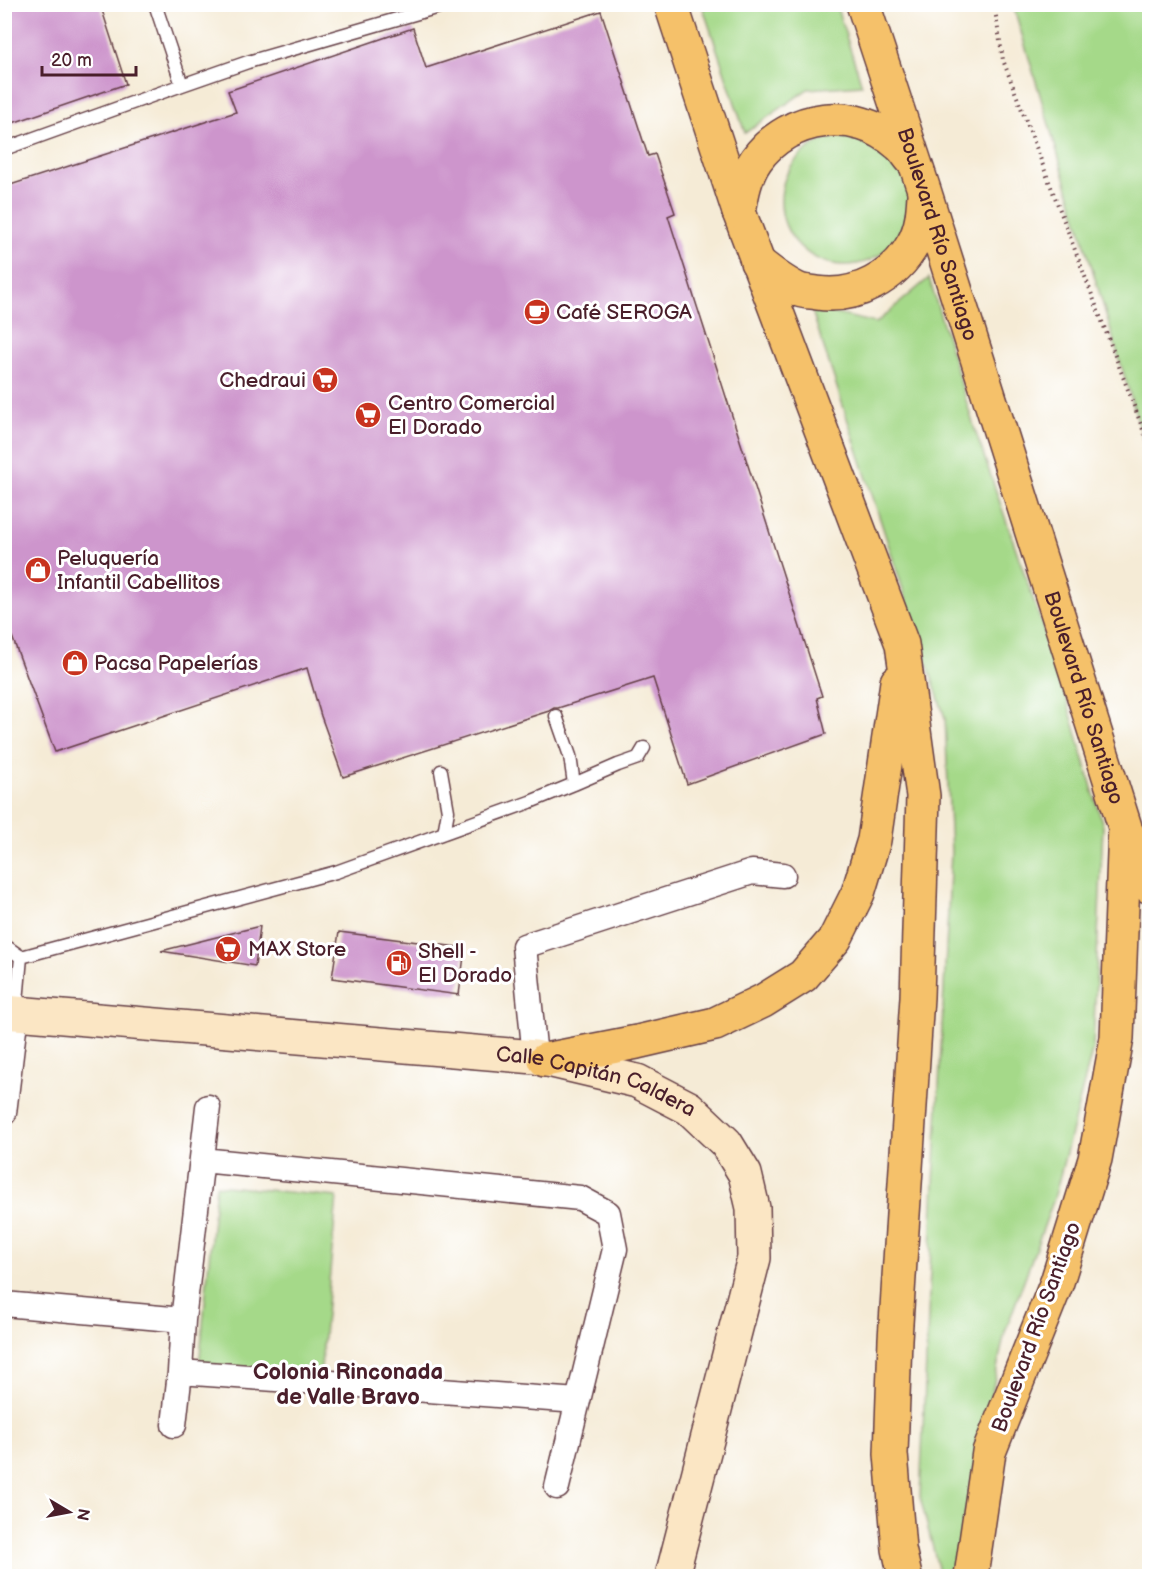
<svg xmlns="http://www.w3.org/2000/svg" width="1154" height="1581" font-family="'Balsamiq Sans',sans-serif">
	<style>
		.green { fill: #a5d989; stroke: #787c5a; stroke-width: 1.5 }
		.building { fill: #cd95cc }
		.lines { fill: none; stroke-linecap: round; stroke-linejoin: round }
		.lane-casing { stroke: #643e45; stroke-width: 15 }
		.street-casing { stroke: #643e45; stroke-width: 27 }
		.secondary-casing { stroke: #643e45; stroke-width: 36 }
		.primary-casing { stroke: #643e45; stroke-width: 36 }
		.path { stroke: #643e45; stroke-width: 4; stroke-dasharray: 1.5 4.5; stroke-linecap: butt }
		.lane { stroke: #fff; stroke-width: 12 }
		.street { stroke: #fff; stroke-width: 24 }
		.secondary { stroke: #fbe6c4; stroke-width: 33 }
		.primary { stroke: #f5c16b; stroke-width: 33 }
		.labels { text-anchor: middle; stroke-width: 6; stroke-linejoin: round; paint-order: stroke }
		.street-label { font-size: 21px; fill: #4a1f2b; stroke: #fff }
		.poi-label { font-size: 21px; fill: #4a1f2b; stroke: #fff; text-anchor: start }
		.neighbourhood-label { font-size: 22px; font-weight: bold; fill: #4a1f2b; stroke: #fff }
	</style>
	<rect width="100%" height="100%" fill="#fff"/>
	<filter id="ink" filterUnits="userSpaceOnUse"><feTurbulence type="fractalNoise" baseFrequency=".0167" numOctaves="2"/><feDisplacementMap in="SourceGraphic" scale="12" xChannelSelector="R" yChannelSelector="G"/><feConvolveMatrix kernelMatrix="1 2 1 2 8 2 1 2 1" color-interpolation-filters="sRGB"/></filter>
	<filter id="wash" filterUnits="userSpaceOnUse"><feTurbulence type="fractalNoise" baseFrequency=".008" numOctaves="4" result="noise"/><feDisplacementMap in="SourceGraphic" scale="24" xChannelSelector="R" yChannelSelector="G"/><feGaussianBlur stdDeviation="1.35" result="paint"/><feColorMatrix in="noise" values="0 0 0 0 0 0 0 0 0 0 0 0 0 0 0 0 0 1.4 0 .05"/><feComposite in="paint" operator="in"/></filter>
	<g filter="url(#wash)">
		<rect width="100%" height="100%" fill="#f5ebd6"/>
		<!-- green -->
		<path class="green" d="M702,5H836L862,85L808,89L745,133Z
			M1013,5H1149V471L1143,438Z
			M781 201a64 64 0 1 1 128 0a64 64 0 1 1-128 0Z
			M929,278L974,427L1062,683L1103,826L1093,1048L1054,1199L1005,1332L952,1576H940L920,1497L933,1202L951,852L945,718L811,308L876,323Z
			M216,1185L337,1197L320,1378L199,1367Z"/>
		<g id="blocks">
			<!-- building -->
			<path class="building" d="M4,4H100L126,84L4,126Z
				M601,11L648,156L655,154L675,213L668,216L822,696L817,698L826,734L687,784L653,678L558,708H554L549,711L343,777L321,716L307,668L55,752L4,615V187L236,112L228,91L413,28L426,68Z
				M260,926L255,966L161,951Z
				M339,932L465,948L459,995L332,978Z"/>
		</g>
	</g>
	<g filter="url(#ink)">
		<use href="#blocks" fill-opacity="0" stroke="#643e45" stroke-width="1.5"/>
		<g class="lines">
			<defs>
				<path id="lane" d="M155,4L182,85L248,62L449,4
					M4,149L182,85
					M441,771L448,811L444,833
					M574,784L618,765L638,758L644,748
					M4,945L21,957
					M21,957L336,872L530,802L574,784L570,756L556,716
					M16,1013L21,957"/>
				<path id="street" d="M535,1057L524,946L752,872L783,875
					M4,1113L16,1013
					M202,1160L580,1198L608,1213L615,1249L557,1487
					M4,1304L183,1320
					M180,1372L578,1401
					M174,1425L180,1372L183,1320L208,1107"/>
				<g id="secondary">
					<path id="s1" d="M4,1012L535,1057L637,1081L689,1108L726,1143L745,1174L753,1208L754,1258L672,1576"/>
				</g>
				<g id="primary">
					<path d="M671,4L739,212L902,644L923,796L917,997L895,1339L891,1454L899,1549L905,1576"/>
					<path id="s2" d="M863,4L924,190L1125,827L1117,1038L1095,1159L1057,1282L989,1452L971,1576"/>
					<path d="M739,212C742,194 745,176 756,160C789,114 856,106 898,144C904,148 908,156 913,161"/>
					<path d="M757,262C771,273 783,283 799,290C805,292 811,292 817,293C856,299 895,277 913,244C922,228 923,212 924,195"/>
					<path d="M1129,836L1150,887"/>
					<path d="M545,1060L637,1042L715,1024L763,1001L803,976L835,939L858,893L874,840L897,682"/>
				</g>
			</defs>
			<!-- lane casing -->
			<use href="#lane" class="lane-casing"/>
			<!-- street casing -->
			<use href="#street" class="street-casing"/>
			<!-- secondary casing -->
			<use href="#secondary" class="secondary-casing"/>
			<!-- primary casing -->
			<use href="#primary" class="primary-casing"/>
			<!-- path -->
			<path class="path" d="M994,4L1003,60L1150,448"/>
			<!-- lane -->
			<use href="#lane" class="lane"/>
			<!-- street -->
			<use href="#street" class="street"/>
			<!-- secondary -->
			<use href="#secondary" class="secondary"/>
			<!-- primary -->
			<use href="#primary" class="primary"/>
		</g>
	</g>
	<!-- icons -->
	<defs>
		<symbol id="cafe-disc" viewBox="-11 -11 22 22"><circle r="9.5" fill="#c8321e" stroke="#fff"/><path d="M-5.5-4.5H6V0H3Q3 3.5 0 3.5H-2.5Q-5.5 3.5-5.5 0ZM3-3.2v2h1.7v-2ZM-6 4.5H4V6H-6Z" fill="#fff"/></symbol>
		<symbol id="supermarket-disc" viewBox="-11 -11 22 22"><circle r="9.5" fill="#c8321e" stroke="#fff"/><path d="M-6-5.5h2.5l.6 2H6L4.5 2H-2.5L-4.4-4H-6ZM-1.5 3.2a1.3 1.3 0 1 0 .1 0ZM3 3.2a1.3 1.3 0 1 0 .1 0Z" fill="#fff"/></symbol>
		<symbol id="shop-disc" viewBox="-11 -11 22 22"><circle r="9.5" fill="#c8321e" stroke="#fff"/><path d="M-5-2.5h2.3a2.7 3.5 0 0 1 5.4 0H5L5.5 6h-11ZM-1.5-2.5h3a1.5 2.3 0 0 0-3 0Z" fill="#fff"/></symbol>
		<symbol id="fuel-disc" viewBox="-11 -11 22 22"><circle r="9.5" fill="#c8321e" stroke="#fff"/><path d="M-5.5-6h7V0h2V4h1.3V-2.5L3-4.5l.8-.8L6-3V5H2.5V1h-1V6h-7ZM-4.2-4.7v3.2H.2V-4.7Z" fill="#fff"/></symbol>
	</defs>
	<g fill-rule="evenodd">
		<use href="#cafe-disc" x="522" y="297" width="30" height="30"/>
		<use href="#supermarket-disc" x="310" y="365" width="30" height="30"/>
		<use href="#supermarket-disc" x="353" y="400" width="30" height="30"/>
		<use href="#shop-disc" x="23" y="555" width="30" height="30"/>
		<use href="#shop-disc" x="60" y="648" width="30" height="30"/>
		<use href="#supermarket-disc" x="213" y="934" width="30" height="30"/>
		<use href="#fuel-disc" x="384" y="948" width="30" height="30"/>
	</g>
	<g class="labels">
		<!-- street labels -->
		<g class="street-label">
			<text dy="7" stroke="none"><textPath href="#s2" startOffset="242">Boulevard Río Santiago</textPath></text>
			<text dy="7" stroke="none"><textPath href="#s2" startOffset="728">Boulevard Río Santiago</textPath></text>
			<text dy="7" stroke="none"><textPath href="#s1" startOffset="598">Calle Capitán Caldera</textPath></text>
			<text transform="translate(1036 1327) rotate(-70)" y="7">Boulevard Río Santiago</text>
		</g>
		<!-- poi labels -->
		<g class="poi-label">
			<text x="556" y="319">Café SEROGA</text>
			<text x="306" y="387" text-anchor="end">Chedraui</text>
			<text x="388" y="410">Centro Comercial<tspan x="388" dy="24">El Dorado</tspan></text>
			<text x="57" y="565">Peluquería<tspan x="57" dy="24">Infantil Cabellitos</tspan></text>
			<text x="94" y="670">Pacsa Papelerías</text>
			<text x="248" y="956">MAX Store</text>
			<text x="418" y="958">Shell -<tspan x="418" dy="24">El Dorado</tspan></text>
		</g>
		<!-- neighbourhood labels -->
		<g class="neighbourhood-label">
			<text x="348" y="1379">Colonia Rinconada<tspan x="348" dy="25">de Valle Bravo</tspan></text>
		</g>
	</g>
	<!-- margin -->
	<rect width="1154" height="1581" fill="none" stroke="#fff" stroke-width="24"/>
	<!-- north arrow -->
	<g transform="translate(69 1512) rotate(100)" stroke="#ffffff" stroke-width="4.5" paint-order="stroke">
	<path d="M0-4.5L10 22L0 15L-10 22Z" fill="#4a1f2b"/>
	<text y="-9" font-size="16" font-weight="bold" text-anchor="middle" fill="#4a1f2b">N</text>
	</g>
	<!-- scale -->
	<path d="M42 66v9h94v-9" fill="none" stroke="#4a1f2b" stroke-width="3"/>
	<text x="51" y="66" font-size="18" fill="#4a1f2b" stroke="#ffffff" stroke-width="4.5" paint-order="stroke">20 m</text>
</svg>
